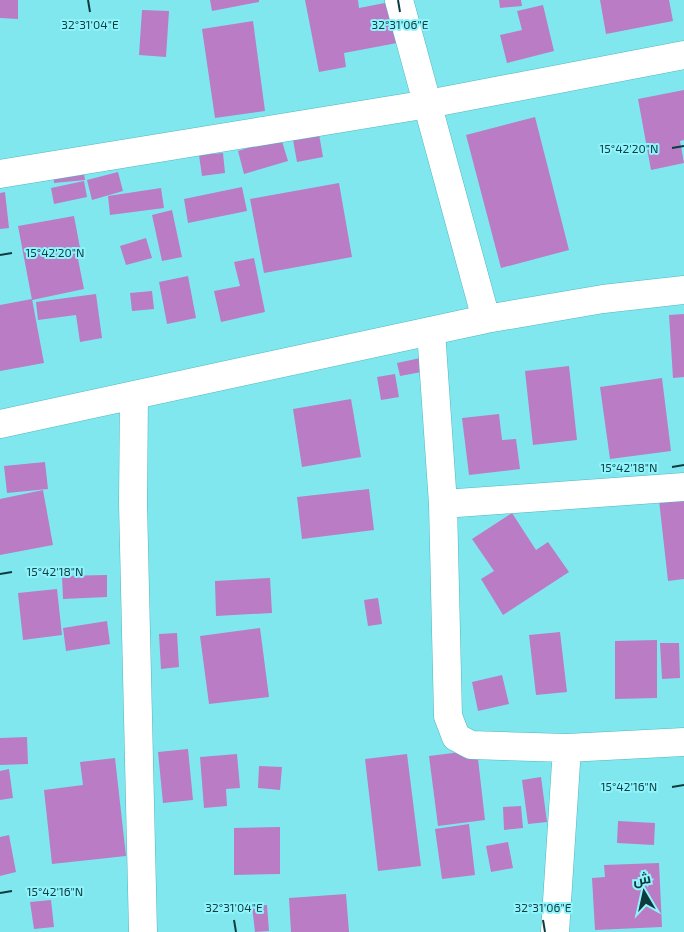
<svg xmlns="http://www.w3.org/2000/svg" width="684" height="932" font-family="'Exo 2',Cairo,sans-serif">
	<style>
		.building { fill: #ba7cc4 }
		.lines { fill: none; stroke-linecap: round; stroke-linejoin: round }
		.street-casing { stroke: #4fb7bf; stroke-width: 29 }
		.street { stroke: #fff; stroke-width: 28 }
		.ticks { fill: none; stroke: #0e3b3e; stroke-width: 2 }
		.ticks-label { font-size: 12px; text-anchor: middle; fill: #0e3b3e; stroke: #8ff4fc; stroke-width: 4; stroke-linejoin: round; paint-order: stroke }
	</style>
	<rect width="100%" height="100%" fill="#81e7ef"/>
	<!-- building -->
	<path class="building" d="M0,0H18V19L0,18Z
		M210,0H259V2L212,11Z
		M305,0H358L359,8L390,2L397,43L344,53L346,67L319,72Z
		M499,0H521L522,6L500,8Z
		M600,0H669L673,21L606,34Z
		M543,5L554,51L507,63L500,35L522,30L517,11Z
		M142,10L169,11L166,57L139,55Z
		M253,21L265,111L215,118L202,29Z
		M684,90V140L680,141L684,163L651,170L638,99Z
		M535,117L569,250L501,268L466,135Z
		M319,134L323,157L297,162L293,140Z
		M281,138L288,161L244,174L238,151Z
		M223,153L225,173L202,176L199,155Z
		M83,168L85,180L54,183L53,171Z
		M118,172L123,191L92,200L87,180Z
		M84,181L87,197L54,204L51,188Z
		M339,183L352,257L264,273L250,199Z
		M242,187L247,211L188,223L184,199Z
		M161,188L164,208L110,215L108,196Z
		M5,192L9,228L0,229V193Z
		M172,210L182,257L162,261L152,215Z
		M74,216L81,253L77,254L84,289L32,300L18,226Z
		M146,238L152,258L126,265L120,246Z
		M254,258L265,312L221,322L214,291L240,286L234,262Z
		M188,276L196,318L167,324L159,282Z
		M152,291L154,309L132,311L130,293Z
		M96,294L102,338L80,342L76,315L38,320L36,302Z
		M32,299L44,363L0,371V305Z
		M684,314V377L673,378L669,315Z
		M425,357L427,371L400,376L397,363Z
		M569,366L577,440L533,445L525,371Z
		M395,374L399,397L381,400L377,377Z
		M662,378L671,451L610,459L600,387Z
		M351,399L361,457L302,467L293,409Z
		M499,414L502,440L516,439L520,469L469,475L462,418Z
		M45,462L48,489L7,493L4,466Z
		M369,489L374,530L302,539L297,497Z
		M43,490L53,545L0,555V499Z
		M684,498V579L668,581L659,500Z
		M512,513L536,550L548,542L569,572L503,615L481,579L494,571L472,539Z
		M107,575V597L63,599L62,576Z
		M270,578L272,613L216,616L215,581Z
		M57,589L62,635L23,640L18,593Z
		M378,598L382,624L368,626L364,600Z
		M107,621L110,644L66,651L63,628Z
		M260,628L269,697L209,704L200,636Z
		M560,632L567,692L536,695L529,635Z
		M177,633L179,667L161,669L159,634Z
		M657,640V698L615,699V641Z
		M660,643H679L680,678L662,679Z
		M502,675L509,704L478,711L472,682Z
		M27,737L28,764L0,765V738Z
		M188,749L193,800L163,803L158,752Z
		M477,750L485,820L438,826L429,756Z
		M237,754L240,788L226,789L227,806L204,808L200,757Z
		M407,754L421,866L378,871L365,759Z
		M115,758L126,856L52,864L44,790L83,785L80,762Z
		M259,766L282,767L280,790L258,788Z
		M9,769L13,798L0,800V771Z
		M541,777L547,822L528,824L522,780Z
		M521,806L523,828L504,830L503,807Z
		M618,821L655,823L654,845L617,843Z
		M469,824L475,875L442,879L435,829Z
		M280,827V874L234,875V828Z
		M9,835L16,872L0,876V837Z
		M508,842L513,868L491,872L486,846Z
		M659,863L662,927L595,930L592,878L605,877L604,865Z
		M346,894L349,932H291L289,898Z
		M51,900L54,927L34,929L30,902Z
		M267,905L269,931L255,932L252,906Z"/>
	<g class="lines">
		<defs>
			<path id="street" d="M399,0L486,319
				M0,174L428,104L684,55
				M431,331L443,504L448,716L456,737L471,745L567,748L684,742
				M134,396L133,503L143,932
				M0,424L486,319L603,299L684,290
				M443,504L684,487
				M555,932L567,748"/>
		</defs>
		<!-- street casing -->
		<use href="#street" class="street-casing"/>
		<!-- street -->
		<use href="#street" class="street"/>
	</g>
	<!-- ticks -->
	<path class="ticks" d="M88,0L90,12M398,0L400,12M672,148L684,146M0,255L12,253M672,467L684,465M0,574L12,572M672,787L684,785M0,893L12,891M234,920L236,932M543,920L545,932"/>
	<g class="ticks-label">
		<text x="90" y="29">32°31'04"E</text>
		<text x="400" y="29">32°31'06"E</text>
		<text x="629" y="153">15°42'20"N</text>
		<text x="55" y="257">15°42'20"N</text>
		<text x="629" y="472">15°42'18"N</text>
		<text x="55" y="576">15°42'18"N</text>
		<text x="629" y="791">15°42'16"N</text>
		<text x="55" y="896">15°42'16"N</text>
		<text x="234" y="912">32°31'04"E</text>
		<text x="543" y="912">32°31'06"E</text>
	</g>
	<!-- north arrow -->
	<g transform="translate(644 892) rotate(351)" stroke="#8ff4fc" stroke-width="4" paint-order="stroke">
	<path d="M0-4L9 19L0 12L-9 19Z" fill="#0e3b3e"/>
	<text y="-8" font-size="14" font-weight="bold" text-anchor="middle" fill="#0e3b3e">ش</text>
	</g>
</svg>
